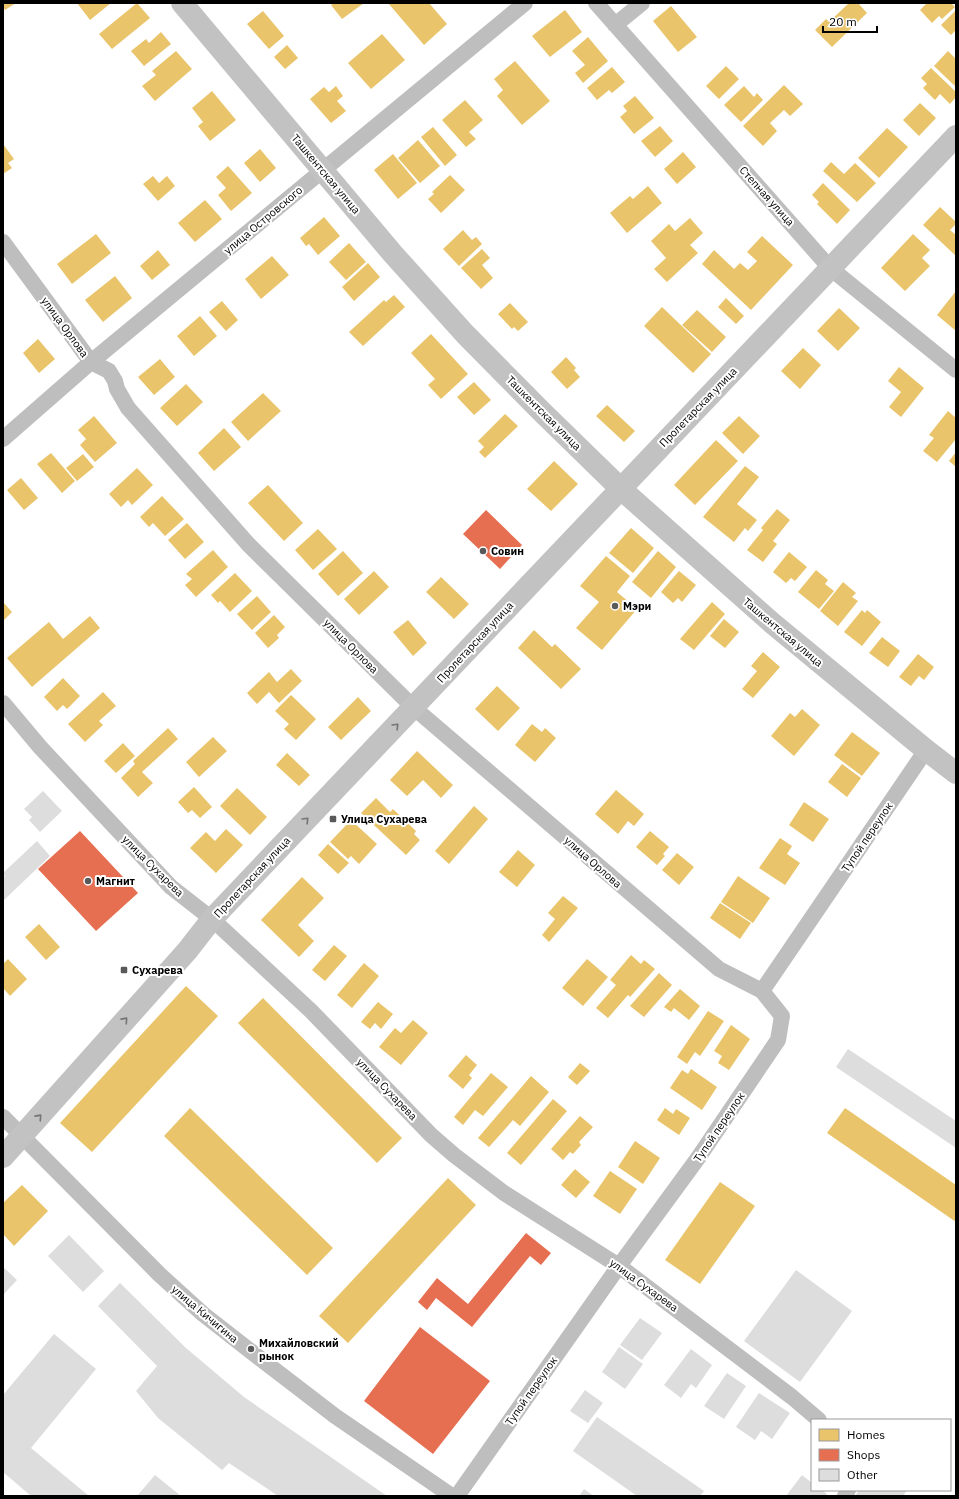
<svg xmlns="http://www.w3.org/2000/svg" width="959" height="1499" font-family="'IBM Plex Sans',sans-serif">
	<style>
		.homes { fill: #e9c46a }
		.shops { fill: #e76f51 }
		.building { fill: #ddd }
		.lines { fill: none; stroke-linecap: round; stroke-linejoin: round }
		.street { stroke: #bebebe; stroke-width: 16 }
		.secondary { stroke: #c2c2c2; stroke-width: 22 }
		.oneway { stroke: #747474 }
		.poi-dot { fill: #595959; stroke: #fff; stroke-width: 1.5 }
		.labels { text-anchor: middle; stroke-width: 4; stroke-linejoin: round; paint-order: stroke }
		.street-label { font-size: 11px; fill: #000; stroke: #fff }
		.poi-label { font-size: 11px; font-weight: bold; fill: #000; stroke: #fff; text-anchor: start }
	</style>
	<rect width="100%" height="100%" fill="#fff"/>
	<!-- homes -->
	<path class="homes" d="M3,3H16L5,10L3,7Z
		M77,3H111L90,20Z
		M137,3L150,18L112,49L99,34Z
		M334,3H364L342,19L331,5Z
		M388,3H429L447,24L424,45Z
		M849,3H858L867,13L832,47L815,30L826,19L829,22Z
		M927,3H951L955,7L942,19L939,16L932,23L920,10Z
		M671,6L697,37L678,52L653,21Z
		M565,10L582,32L550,57L532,36Z
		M956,10V30L951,35L941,25Z
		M263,11L284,36L269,49L247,24Z
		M161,32L171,44L144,66L131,51L146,39L149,43Z
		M382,34L405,60L371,89L348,63Z
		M588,37L608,61L583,83L575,73L585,65L572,51Z
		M287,45L298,58L285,69L274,57Z
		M176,51L192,69L155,101L142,86L156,75L152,71Z
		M948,51L956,59V87L934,66Z
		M515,61L550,101L522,125L497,96L503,90L494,79Z
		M726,66L739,79L719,99L706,86Z
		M612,67L625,82L612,93L609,90L597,100L587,88Z
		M931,68L956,92V97L950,104L940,94L935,100L923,88L927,84L921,78Z
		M784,85L803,104L790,116L784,110L770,123L777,131L763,146L743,126Z
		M336,86L343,96L337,101L346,111L331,123L310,99L324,87L329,92Z
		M744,86L754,97L757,93L763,100L741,122L724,105Z
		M212,91L236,120L210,141L198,126L203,122L192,108Z
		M635,96L654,118L634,134L620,117L627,111L623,106Z
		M465,100L483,120L469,132L476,139L466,147L442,120Z
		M920,103L936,118L919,136L903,120Z
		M660,126L673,141L655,157L641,141Z
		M433,127L457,155L445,166L421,137Z
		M887,128L908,147L879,178L858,158Z
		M418,140L440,166L420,183L398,158Z
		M3,144L14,159L8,163L12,168L3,174Z
		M260,149L276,168L260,182L244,163Z
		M683,152L696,167L677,184L664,169Z
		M393,154L417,183L398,199L374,170Z
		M831,162L844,174L855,163L876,183L857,202L823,171Z
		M228,166L252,193L231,211L218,195L226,188L216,177Z
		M450,175L465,190L441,213L428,199L434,194L432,192Z
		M153,176L159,183L167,176L175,186L158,201L143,184Z
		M823,183L850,210L837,224L817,204L819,202L812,195Z
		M648,186L662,203L627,233L610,213L630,196L633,199Z
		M205,200L222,219L195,242L178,223Z
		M940,207L956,222V224L950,230L956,235V256L923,225Z
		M324,217L340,236L318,255L309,244L306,246L300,238Z
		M690,218L703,233L690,245L698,253L667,282L654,269L666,258L651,241L669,224L675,231Z
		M463,230L472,240L476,237L482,244L459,266L443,249Z
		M96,234L111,253L72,284L57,264Z
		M913,234L930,250L922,258L930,266L905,291L881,268Z
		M762,236L793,265L751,310L702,264L714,250L734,269L740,263L748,270L757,261L747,252Z
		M349,243L366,262L346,280L329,262Z
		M482,249L490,258L482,265L493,278L481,289L461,268Z
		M158,250L170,265L152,280L140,266Z
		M272,256L289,275L261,299L245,279Z
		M368,263L380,277L354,301L342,287Z
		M115,276L132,298L103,322L85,300Z
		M956,291V331L937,315Z
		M394,295L405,307L363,346L349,332L384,300L386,302Z
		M726,298L744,316L736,324L718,307Z
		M222,301L238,320L226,331L209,312Z
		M510,303L528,322L518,331L514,327L512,329L498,314Z
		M662,307L711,354L693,373L644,326Z
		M839,308L860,328L838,351L817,331Z
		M697,310L726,337L712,352L682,325Z
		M200,316L217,336L194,356L177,336Z
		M431,334L468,374L441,399L428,385L435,379L411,353Z
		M38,339L55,359L39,373L23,353Z
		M803,348L821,365L800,389L781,371Z
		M566,357L576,368L574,370L580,377L567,389L551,372Z
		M160,359L175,377L154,395L138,377Z
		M899,367L924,388L901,417L889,407L901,392L888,381Z
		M474,382L491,400L474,415L457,397Z
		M186,384L203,402L177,426L160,408Z
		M263,393L281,411L248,441L231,422Z
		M607,405L635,431L624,442L596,416Z
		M948,411L956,418V439L937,462L923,451L934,438L929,435Z
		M505,414L518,426L485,458L479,452L484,447L478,441Z
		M94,416L117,443L95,462L80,445L86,439L78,430Z
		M739,416L760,436L743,454L722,433Z
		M224,428L241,447L214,471L198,453Z
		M716,440L738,461L695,505L674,485Z
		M956,452V467L949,461Z
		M51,453L75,481L62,493L37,464Z
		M83,454L94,467L77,481L66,468Z
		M554,461L578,484L551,511L527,489Z
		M745,466L759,477L737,504L757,520L748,531L745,528L734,542L703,517Z
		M137,468L153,485L132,505L128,500L121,507L109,494Z
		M21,478L38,498L24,510L7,490Z
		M268,485L303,523L284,541L248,503Z
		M162,496L184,519L165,536L153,523L149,527L140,517Z
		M777,509L790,520L773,541L777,544L763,562L747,550L763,530L761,528Z
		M187,523L204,542L185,559L168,540Z
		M631,528L654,548L633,573L609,553Z
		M318,529L337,549L313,570L295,550Z
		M213,550L228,567L196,597L185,585L192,579L186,574Z
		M343,551L363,573L338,596L318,574Z
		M658,551L676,567L651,598L632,582Z
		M789,552L807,567L795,581L791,578L786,583L773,572Z
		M606,556L630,576L617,592L637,609L602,650L576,628L599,602L580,586Z
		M816,570L828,580L825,584L834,591L819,609L798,592Z
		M374,571L389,587L359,615L344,599Z
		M679,571L696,585L682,602L678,598L673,603L661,592Z
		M235,573L252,591L230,612L220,601L218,603L211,595Z
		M441,577L469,604L454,619L426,592Z
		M843,582L856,593L852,597L858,601L838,626L820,611Z
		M257,596L271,612L252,630L237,614Z
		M3,602L12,612L3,621Z
		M712,602L725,614L694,650L680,639Z
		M862,610L865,613L867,610L881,622L862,646L844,632Z
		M274,615L285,627L277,635L279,638L268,648L255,633Z
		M90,616L100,628L32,687L7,658L49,622L63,639Z
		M724,619L739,632L725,648L710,636Z
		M408,620L427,643L413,656L393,632Z
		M534,630L552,647L555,644L581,669L561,689L518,648Z
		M882,637L900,651L888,667L869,653Z
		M763,652L780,667L753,698L742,689L757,671L751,666Z
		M918,654L934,667L924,680L919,676L911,686L899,677Z
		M291,669L302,681L279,703L269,692L257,704L247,693L269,672L277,682Z
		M63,678L80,696L67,709L63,705L57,711L44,697Z
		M497,686L520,708L498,731L475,709Z
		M103,692L116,706L99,721L103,725L85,742L68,724Z
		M291,695L316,719L296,740L284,729L289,724L275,711Z
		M358,697L371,711L341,740L328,727Z
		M802,709L820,725L794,756L771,736L790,713L795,717Z
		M532,724L542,732L545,728L556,738L535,762L515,745Z
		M168,728L178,739L142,772L153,783L138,797L121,778L135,764L133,761Z
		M852,732L880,753L862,776L834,755Z
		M213,737L227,751L199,777L186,762Z
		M123,743L135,756L116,773L104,761Z
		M417,751L453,785L441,798L423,780L407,796L390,780Z
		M287,753L310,775L299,786L276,765Z
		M842,764L861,778L847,797L828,782Z
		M194,787L212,807L200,818L192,810L188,813L178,802Z
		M237,788L267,817L250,835L220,806Z
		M616,790L644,814L634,826L628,821L618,834L595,814Z
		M376,798L390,812L393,809L416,831L414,834L420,840L406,855L361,813Z
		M804,802L829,819L813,842L789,825Z
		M474,806L488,819L449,864L435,851Z
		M351,820L377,844L359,864L351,856L348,859L330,842Z
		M226,829L243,845L216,873L190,848L206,832L215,841Z
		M650,831L669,847L663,854L665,856L657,865L636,847Z
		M780,838L792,846L787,854L800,863L785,885L759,868Z
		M328,844L349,863L338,874L318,855Z
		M518,850L535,865L517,887L499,872Z
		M677,853L694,867L679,885L662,870Z
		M738,876L770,898L753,923L721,902Z
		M302,877L324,898L298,925L314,941L299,957L261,920Z
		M563,896L578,908L549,942L542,935L555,919L548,913Z
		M720,903L751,923L740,939L710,918Z
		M39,924L60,947L46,960L25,937Z
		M334,945L347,956L325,981L312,970Z
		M631,955L641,964L644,960L655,969L630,997L628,995L608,1018L596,1008L616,985L610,980Z
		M8,959L27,979L10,996L3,988V964Z
		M587,959L608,977L583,1006L562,988Z
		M364,963L379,976L352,1008L337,995Z
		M659,973L672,985L644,1017L630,1006Z
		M186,986L218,1016L92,1152L60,1123Z
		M680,989L700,1006L689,1020L674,1008L671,1012L664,1007Z
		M263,998L402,1138L377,1163L238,1023Z
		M378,1002L393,1014L381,1029L375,1023L370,1029L361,1022Z
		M708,1011L724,1021L700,1056L695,1052L687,1064L677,1057Z
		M413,1020L428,1033L401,1065L379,1047L395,1028L401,1033Z
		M731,1025L750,1039L729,1070L718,1063L722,1056L714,1051Z
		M466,1055L477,1065L469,1075L472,1078L463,1089L448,1076Z
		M580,1063L590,1071L577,1085L568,1077Z
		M691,1069L717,1087L702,1110L670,1088L682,1070L688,1074Z
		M491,1073L508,1087L483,1116L475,1110L463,1125L454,1117Z
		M531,1076L549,1092L520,1126L513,1120L489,1147L478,1138Z
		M553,1099L567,1111L521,1165L507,1153Z
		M190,1108L333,1248L307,1275L164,1136Z
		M665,1108L673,1114L676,1109L690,1118L679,1135L657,1120Z
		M845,1108L956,1185V1222L827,1133Z
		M580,1116L593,1127L579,1142L581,1145L573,1154L570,1152L563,1160L551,1149Z
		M635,1141L660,1158L643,1184L618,1167Z
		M575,1169L590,1182L576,1198L561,1185Z
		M610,1171L637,1189L620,1214L593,1196Z
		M448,1178L476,1205L348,1343L319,1316Z
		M720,1182L755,1206L700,1284L665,1260Z
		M22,1185L48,1211L14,1246L3,1234V1203Z"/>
	<!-- shops -->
	<path class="shops" d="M486,510L522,545L500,569L463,534Z
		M80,831L138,893L96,931L38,869Z
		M526,1233L551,1253L541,1265L530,1256L472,1327L436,1298L427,1310L418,1302L437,1278L468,1304Z
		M420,1327L490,1381L433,1454L364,1401Z"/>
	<!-- building -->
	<path class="building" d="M43,791L62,811L40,832L29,820L32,817L24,809Z
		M37,841L50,856L3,901V878L5,876L3,873Z
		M848,1049L956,1121V1148L836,1067Z
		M69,1235L104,1271L83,1292L48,1256Z
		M3,1267L17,1280L3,1295Z
		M796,1270L852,1311L800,1382L744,1341Z
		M120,1283L186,1348L244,1397L387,1496H278L229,1463L222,1470L158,1418L136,1391L157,1366L98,1306Z
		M640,1318L662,1333L642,1360L620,1345Z
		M54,1334L96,1369L31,1448L89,1496H31L3,1472V1395Z
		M619,1347L643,1364L625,1389L602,1372Z
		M691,1349L712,1365L696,1388L691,1384L681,1398L664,1385Z
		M727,1373L746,1386L724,1419L704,1406Z
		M585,1390L603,1403L588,1423L570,1411Z
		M759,1393L790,1413L772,1439L761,1431L755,1440L736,1427Z
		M597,1417L704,1491L700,1496H637L573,1451Z
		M155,1475L181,1496H137Z
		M802,1475L812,1483V1490H822L827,1494L825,1496H786Z
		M584,1489L594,1496H579Z
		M859,1490H907L903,1496H855Z"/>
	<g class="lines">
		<!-- street -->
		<path class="street" d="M596,3L830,268L956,370
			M615,25L642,3
			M3,242L91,362L109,371L115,381L117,389L128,408L248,544L413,707L719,969L762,991
			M3,439L91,362L525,3
			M3,703L40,747L171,887L212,919L311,1011L431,1135L454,1155L504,1193L619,1266L792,1397L819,1420
			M3,1117L159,1274L203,1314L262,1360L335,1416L452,1496
			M457,1496L619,1266L698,1158L778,1040L782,1016L762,991L926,750
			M845,1496L848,1490"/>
		<!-- secondary -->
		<path class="secondary" d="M182,3L393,254L465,334L541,411L621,489L772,623L926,750L956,773
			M3,1157L187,951L212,919L956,136"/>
	</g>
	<!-- one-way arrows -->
	<defs><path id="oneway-chevron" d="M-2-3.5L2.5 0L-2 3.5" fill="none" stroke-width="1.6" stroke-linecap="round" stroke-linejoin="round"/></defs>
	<g class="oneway">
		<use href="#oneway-chevron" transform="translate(396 726) rotate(-46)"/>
		<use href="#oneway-chevron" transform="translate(306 820) rotate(-46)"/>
		<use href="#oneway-chevron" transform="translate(125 1020) rotate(-48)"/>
		<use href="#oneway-chevron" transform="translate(39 1117) rotate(-48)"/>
	</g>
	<!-- markers -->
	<g class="poi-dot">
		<circle cx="483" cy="551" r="4"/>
		<circle cx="615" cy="606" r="4"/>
		<rect x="329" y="815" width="8" height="8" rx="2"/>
		<circle cx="88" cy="881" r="4"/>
		<rect x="120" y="966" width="8" height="8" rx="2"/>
		<circle cx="251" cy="1349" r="4"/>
	</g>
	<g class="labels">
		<!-- street labels -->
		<g class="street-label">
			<text transform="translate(326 174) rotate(50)" y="4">Ташкентская улица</text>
			<text transform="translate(767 196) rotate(48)" y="4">Степная улица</text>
			<text transform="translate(263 220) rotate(-40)" y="4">улица Островского</text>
			<text transform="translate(65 327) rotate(54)" y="4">улица Орлова</text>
			<text transform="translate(698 407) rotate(-46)" y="4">Пролетарская улица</text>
			<text transform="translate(544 413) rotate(45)" y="4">Ташкентская улица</text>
			<text transform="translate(783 632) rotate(40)" y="4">Ташкентская улица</text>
			<text transform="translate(475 642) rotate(-47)" y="4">Пролетарская улица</text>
			<text transform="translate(351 646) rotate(45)" y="4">улица Орлова</text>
			<text transform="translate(867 837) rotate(-56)" y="4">Тупой переулок</text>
			<text transform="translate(593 862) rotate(41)" y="4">улица Орлова</text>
			<text transform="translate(153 866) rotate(45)" y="4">улица Сухарева</text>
			<text transform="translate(252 877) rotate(-47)" y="4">Пролетарская улица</text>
			<text transform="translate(387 1089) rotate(46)" y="4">улица Сухарева</text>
			<text transform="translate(719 1127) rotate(-56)" y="4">Тупой переулок</text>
			<text transform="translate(644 1285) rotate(36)" y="4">улица Сухарева</text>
			<text transform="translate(205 1314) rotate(40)" y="4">улица Кичигина</text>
			<text transform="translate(531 1391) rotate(-55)" y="4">Тупой переулок</text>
		</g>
		<!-- poi labels -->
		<g class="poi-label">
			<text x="491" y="555">Совин</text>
			<text x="623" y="610">Мэри</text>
			<text x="341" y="823">Улица Сухарева</text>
			<text x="96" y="885">Магнит</text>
			<text x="132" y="974">Сухарева</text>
			<text x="259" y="1347">Михайловский<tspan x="259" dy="13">рынок</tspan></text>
		</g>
	</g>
	<!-- border -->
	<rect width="959" height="1499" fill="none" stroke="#000000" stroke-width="8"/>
	<!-- legend -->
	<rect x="811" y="1419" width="140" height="72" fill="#ffffff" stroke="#999999"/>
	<rect x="819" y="1429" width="20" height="12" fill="#e9c46a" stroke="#999999"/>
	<text x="847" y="1439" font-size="12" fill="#000000">Homes</text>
	<rect x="819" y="1449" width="20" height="12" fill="#e76f51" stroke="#999999"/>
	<text x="847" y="1459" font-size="12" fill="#000000">Shops</text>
	<rect x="819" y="1469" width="20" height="12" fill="#dddddd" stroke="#999999"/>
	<text x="847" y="1479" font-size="12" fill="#000000">Other</text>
	<!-- scale -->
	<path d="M823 26v6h54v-6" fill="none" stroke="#000000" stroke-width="2"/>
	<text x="829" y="26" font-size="12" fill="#000000" stroke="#ffffff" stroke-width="3" paint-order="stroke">20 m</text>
</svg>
